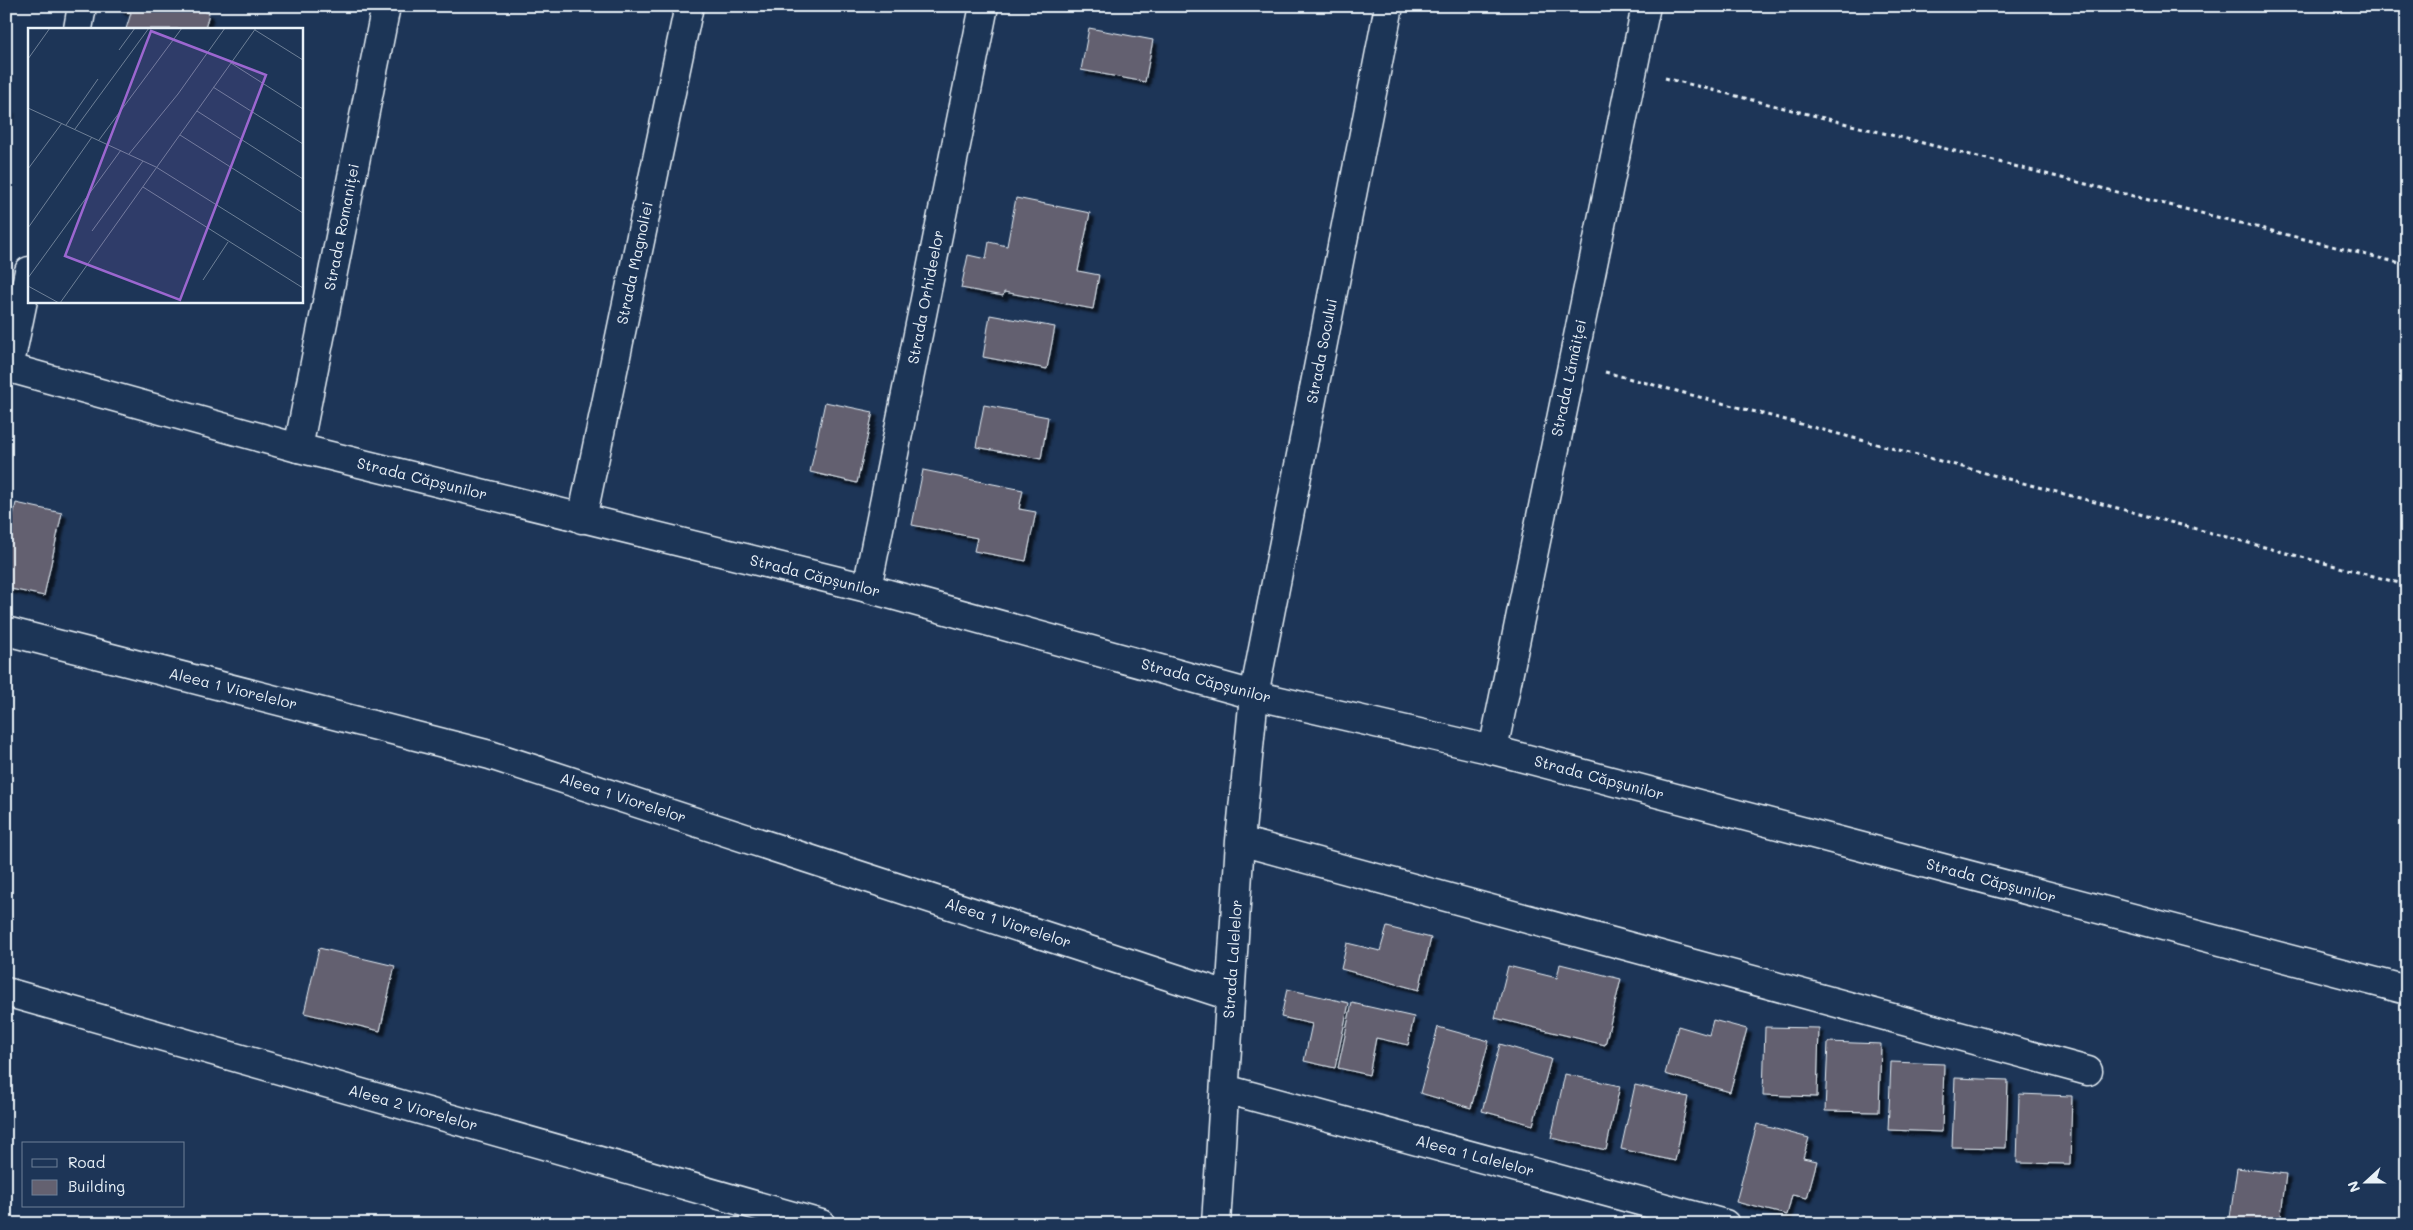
<svg xmlns="http://www.w3.org/2000/svg" width="2413" height="1230" font-family="Mali,sans-serif">
	<style>
		.building { fill: #646170; stroke: #e8f1f8; filter: url(#shadow) }
		.lines { fill: none; stroke-linecap: round; stroke-linejoin: round }
		.street-casing { stroke: #e8f1f8; stroke-width: 31 }
		.secondary-casing { stroke: #e8f1f8; stroke-width: 31 }
		.path { stroke: #e8f1f8; stroke-width: 3; stroke-dasharray: 4 4; stroke-linecap: butt }
		.street { stroke: #1d3557; stroke-width: 28 }
		.secondary { stroke: #1d3557; stroke-width: 28 }
		.labels { text-anchor: middle; stroke-width: 4; stroke-linejoin: round; paint-order: stroke }
		.street-label { font-size: 15px; fill: #e8f1f8; stroke: #1d3557 }
		.inset-road { fill: none; stroke: #6e8097; stroke-width: 1 }
		.view { fill: #9c67d0; fill-opacity: 0.15; stroke: #9c67d0; stroke-width: 2.5 }
		.inset-edge { fill: none; stroke: #e8f1f8; stroke-width: 2.5 }
	</style>
	<defs>
		<filter id="shadow"><feDropShadow dx="4.5" dy="4.5" stdDeviation="1" flood-color="#0009"/></filter>
	</defs>
	<rect width="100%" height="100%" fill="#1d3557"/>
	<filter id="ink" filterUnits="userSpaceOnUse"><feTurbulence type="fractalNoise" baseFrequency=".02" numOctaves="2"/><feDisplacementMap in="SourceGraphic" scale="10" xChannelSelector="R" yChannelSelector="G"/><feConvolveMatrix kernelMatrix="1 2 1 2 8 2 1 2 1" color-interpolation-filters="sRGB"/></filter>
	<g filter="url(#ink)">
		<!-- building -->
		<path class="building" d="M120,6H185L209,13L205,29H126L131,13L120,10Z
			M1089,28L1153,40L1145,82L1081,70Z
			M6,109L10,110L6,124Z
			M1016,198L1090,213L1078,271L1099,275L1093,309L1004,292L1003,296L961,288L968,255L986,259L989,242L1007,246Z
			M990,315L1055,327L1047,369L983,357Z
			M825,402L873,412L857,483L810,472Z
			M984,405L1048,417L1041,459L976,447Z
			M923,470L1023,490L1019,509L1036,512L1026,561L974,551L977,538L912,525Z
			M16,503L62,513L44,596L6,588V547Z
			M1387,927L1431,938L1419,990L1341,969L1347,943L1380,951Z
			M319,948L395,966L380,1031L304,1013Z
			M1560,964L1621,979L1605,1045L1495,1018L1508,966L1557,978Z
			M1287,989L1349,1003L1335,1068L1304,1061L1312,1024L1281,1017Z
			M1352,1003L1414,1017L1408,1045L1376,1038L1369,1075L1338,1068Z
			M1713,1020L1747,1029L1730,1092L1665,1074L1678,1026L1709,1035Z
			M1438,1027L1489,1041L1471,1108L1420,1093Z
			M1765,1027L1819,1028L1817,1097L1763,1095Z
			M1828,1042L1881,1044L1879,1112L1825,1111Z
			M1500,1044L1551,1059L1533,1125L1482,1111Z
			M1891,1062L1944,1064L1942,1132L1888,1130Z
			M1565,1074L1620,1086L1606,1150L1551,1138Z
			M1955,1078L2008,1080L2006,1148L1952,1147Z
			M1635,1085L1688,1097L1675,1161L1621,1149Z
			M2019,1094L2072,1096L2070,1164L2017,1163Z
			M1757,1124L1809,1138L1803,1158L1817,1161L1807,1198L1792,1195L1787,1215L1736,1202Z
			M2237,1168L2286,1174L2280,1224H2229Z"/>
		<g class="lines">
			<defs>
				<path id="street" d="M78,29L82,6
					M9,368L29,271
					M298,448L386,6
					M582,519L689,6
					M867,588L984,6
					M6,631L490,755L1230,996
					M1493,750L1646,6
					M1240,841L2088,1071
					M6,992L821,1224
					M1225,1089L1725,1224
					M1216,1224L1240,841L1254,695L1389,6"/>
				<path id="secondary" d="M6,367L298,448L867,588L1254,695L1493,750L2407,990"/>
			</defs>
			<!-- street casing -->
			<use href="#street" class="street-casing"/>
			<!-- secondary casing -->
			<use href="#secondary" class="secondary-casing"/>
			<!-- path -->
			<path class="path" d="M1665,78L2407,265
				M1605,372L2407,585"/>
			<!-- street -->
			<use href="#street" class="street"/>
			<!-- secondary -->
			<use href="#secondary" class="secondary"/>
		</g>
	</g>
	<g class="labels">
		<!-- street labels -->
		<g class="street-label">
			<text transform="translate(342 227) rotate(-79)" y="5">Strada Romaniței</text>
			<text transform="translate(635 263) rotate(-78)" y="5">Strada Magnoliei</text>
			<text transform="translate(926 297) rotate(-79)" y="5">Strada Orhideelor</text>
			<text transform="translate(1322 351) rotate(-79)" y="5">Strada Socului</text>
			<text transform="translate(1569 378) rotate(-78)" y="5">Strada Lămâiței</text>
			<text transform="translate(422 479) rotate(14)" y="5">Strada Căpșunilor</text>
			<text transform="translate(815 576) rotate(14)" y="5">Strada Căpșunilor</text>
			<text transform="translate(1206 681) rotate(15)" y="5">Strada Căpșunilor</text>
			<text transform="translate(233 689) rotate(14)" y="5">Aleea 1 Viorelelor</text>
			<text transform="translate(1599 778) rotate(15)" y="5">Strada Căpșunilor</text>
			<text transform="translate(623 798) rotate(18)" y="5">Aleea 1 Viorelelor</text>
			<text transform="translate(1991 881) rotate(15)" y="5">Strada Căpșunilor</text>
			<text transform="translate(1008 923) rotate(18)" y="5">Aleea 1 Viorelelor</text>
			<text transform="translate(1233 959) rotate(-86)" y="5">Strada Lalelelor</text>
			<text transform="translate(413 1108) rotate(16)" y="5">Aleea 2 Viorelelor</text>
			<text transform="translate(1475 1156) rotate(15)" y="5">Aleea 1 Lalelelor</text>
		</g>
	</g>
	<!-- overview -->
	<g transform="translate(28 28)">
		<rect width="275" height="275" fill="#1d3557"/>
		<path class="inset-road" d="M227,2L275,32M91,22L107,0M0,31L22,0M203,35L275,81M185,59L275,116M0,80L128,139L275,231M169,83L275,151M38,97L70,51M47,101L121,0M152,107L275,185M71,112L154,0M101,126L150,66L197,0M0,141L34,95M115,159L275,260M0,200L64,109M64,203L115,133M0,250L93,122M175,252L200,214M0,258L31,275M32,275L228,0"/>
		<path class="view" d="M123,3L238,47L152,272L37,228Z"/>
		<rect width="275" height="275" class="inset-edge"/>
	</g>
	<!-- margin -->
	<rect width="2413" height="1230" fill="none" stroke="#1d3557" stroke-width="25"/>
	<rect x="12" y="12" width="2388" height="1205" fill="none" stroke="#e8f1f8" stroke-width="2" filter="url(#ink)"/>
	<!-- legend -->
	<rect x="22" y="1142" width="162" height="65" fill="#1d3557" stroke="#6e8097"/>
	<rect x="32" y="1159" width="25" height="8" fill="#1d3557" stroke="#6e8097"/>
	<text x="68" y="1168" font-size="15" fill="#e8f1f8">Road</text>
	<rect x="32" y="1180" width="25" height="15" fill="#646170" stroke="#6e8097"/>
	<text x="68" y="1192" font-size="15" fill="#e8f1f8">Building</text>
	<!-- north arrow -->
	<g transform="translate(2366 1182) rotate(249)" stroke="#1d3557" stroke-width="4" paint-order="stroke">
	<path d="M0-4L9 19L0 12L-9 19Z" fill="#e8f1f8"/>
	<text y="-8" font-size="14" font-weight="bold" text-anchor="middle" fill="#e8f1f8">N</text>
	</g>
</svg>
